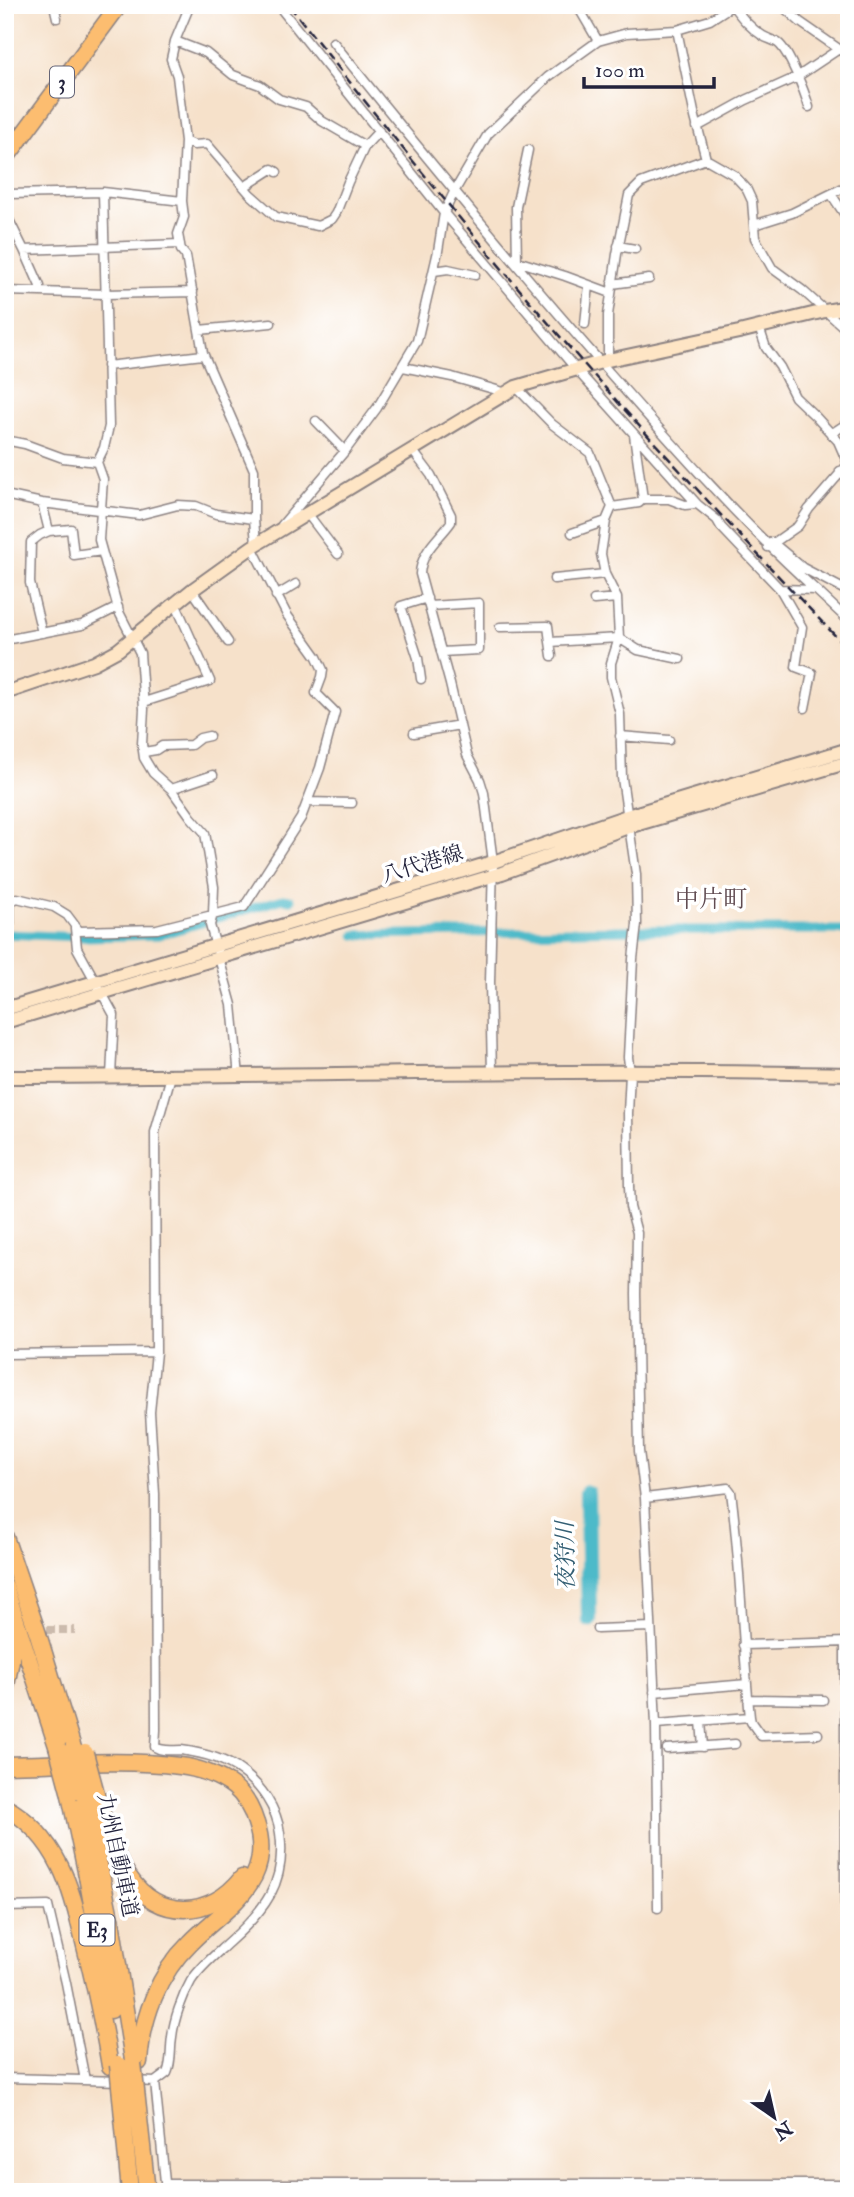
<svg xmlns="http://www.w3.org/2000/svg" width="854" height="2197" font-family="'IM FELL Double Pica','Noto Serif JP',serif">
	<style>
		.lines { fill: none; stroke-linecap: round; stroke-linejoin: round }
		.canal { stroke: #4ebac9; stroke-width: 9 }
		.river { stroke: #4ebac9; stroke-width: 16 }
		.street-tunnel { stroke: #ccbbad; stroke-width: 8; stroke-dasharray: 8 4; stroke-linecap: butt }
		.street-casing { stroke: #8c8282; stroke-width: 11 }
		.secondary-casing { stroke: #8c8282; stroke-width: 16 }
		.highway-casing { stroke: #8c8282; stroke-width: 19 }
		.street { stroke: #fff; stroke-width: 8 }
		.secondary { stroke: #fee5c5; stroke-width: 12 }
		.highway { stroke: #fcbd6f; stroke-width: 16 }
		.rail { stroke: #22223b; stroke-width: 2.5; stroke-dasharray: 10 5; stroke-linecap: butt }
		.highway-bridge-casing { stroke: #8c8282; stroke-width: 19; stroke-linecap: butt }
		.highway-bridge { stroke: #fcbd6f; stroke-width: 16 }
		.labels { text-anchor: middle; stroke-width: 7; stroke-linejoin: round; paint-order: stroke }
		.shield { fill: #fff; stroke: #646476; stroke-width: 2 }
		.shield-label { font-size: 19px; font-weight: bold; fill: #22223b }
		.street-label { font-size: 21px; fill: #22223b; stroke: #fff }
		.water-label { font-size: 23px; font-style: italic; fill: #345f74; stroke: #fff }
		.quarter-label { font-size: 24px; fill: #614c52; stroke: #fff }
	</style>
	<rect width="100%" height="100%" fill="#fff"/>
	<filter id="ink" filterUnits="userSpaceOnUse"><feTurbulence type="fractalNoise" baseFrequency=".0143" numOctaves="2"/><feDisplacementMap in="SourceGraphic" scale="14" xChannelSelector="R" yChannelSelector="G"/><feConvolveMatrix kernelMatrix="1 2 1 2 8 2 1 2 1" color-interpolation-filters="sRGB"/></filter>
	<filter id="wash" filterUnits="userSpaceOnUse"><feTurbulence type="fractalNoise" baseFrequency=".00686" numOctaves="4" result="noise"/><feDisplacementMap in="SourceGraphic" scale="28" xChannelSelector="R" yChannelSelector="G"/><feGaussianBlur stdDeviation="1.57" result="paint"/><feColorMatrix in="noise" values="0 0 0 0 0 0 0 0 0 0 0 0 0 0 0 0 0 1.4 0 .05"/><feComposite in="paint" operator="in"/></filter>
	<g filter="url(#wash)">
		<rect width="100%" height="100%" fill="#f6e1ca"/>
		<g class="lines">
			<!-- canal -->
			<path class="canal" d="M5,934L83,937L159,935L283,899L291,900
				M355,935L625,930H849"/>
			<!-- river -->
			<path class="river" d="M587,1493L589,1619"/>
		</g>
	</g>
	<g filter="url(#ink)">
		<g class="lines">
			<!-- street-tunnel -->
			<path class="street-tunnel" d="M35,1630H75"/>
			<defs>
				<path id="street" d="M54,5L57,18
					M190,5L175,41L206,53L233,75L260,85L279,99L306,107L322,121L365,146L379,131
					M278,5L444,213L575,368L697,504L717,520L721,527L780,589L816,590L849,621
					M577,5L598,41
					M781,5L800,22L849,56
					M733,6C742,18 750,28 763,36C768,39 774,40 778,43C789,51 805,93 809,107
					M677,30L695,117L706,159L734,175L746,188L752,201L755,238L772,268L802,290L849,332
					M175,41L171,59L177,76L185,141L182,201L184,217L178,234L181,250L186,256L203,353L254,470V519L256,544
					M333,42C423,154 514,264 608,371C675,447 741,522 816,590
					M697,127L746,100L797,77L839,49
					M185,141L194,145L207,144L250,194L276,217L318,226L332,219L336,213L348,182L365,146
					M528,150L516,207L517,261L565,276L611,293
					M244,187L272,169L277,172
					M831,194L849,221
					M5,196L8,194L103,192L182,201
					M5,212L24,250L180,244
					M754,225L792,213L849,185
					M618,246L635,249
					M24,250L40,286V292L106,294L193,292
					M434,271L448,269L475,275
					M612,284L649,279
					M5,291L40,292
					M585,324L589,285
					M759,327L766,348L780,367L795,397L815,416L838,441L848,464
					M199,330L271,323
					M608,360V315L617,254L629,195L641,183L706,159
					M107,366L203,355
					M403,367L452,377L507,393
					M516,387L552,424L590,453L612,507
					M316,421L345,451
					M831,434L849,422
					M634,435L643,499
					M5,440L25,444L63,458L97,462L103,479L99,540L119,612L140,653L144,709L142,744L144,758L153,773L171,789L191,817L205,833L214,887L213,914L210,925L232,1005L239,1076
					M413,451L431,475L451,515V522C439,539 421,551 420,574L450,684L467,755L480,780L484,793L493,862L490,982L492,1073
					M97,462L104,448L109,426L103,192
					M840,471L849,479
					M5,495L42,503L139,515L178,505L196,506L216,514L254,519
					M42,503L49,531L40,535L31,542L30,583L42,633
					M307,513L338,554
					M282,525L345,451L377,408L417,341L438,251L444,213L454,192L488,134L548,77L598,41L627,33L677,30L710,20L733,5
					M49,531L71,529L74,555L102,551
					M572,533L606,521
					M772,542L803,568L849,592
					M768,547L798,526L809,509L849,463
					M554,579L605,574
					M780,589L802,627L796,667L812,673L805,708
					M192,590L228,642
					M276,596L296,584
					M594,600L617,598
					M429,606L479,603V650L441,652
					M500,627L548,626L550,642
					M5,640L82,625L118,607
					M552,656L550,642L619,638L638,650L680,659
					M421,679L418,658L401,606L427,598
					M144,702L210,681L176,605
					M414,733L460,725
					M620,736L669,740
					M144,752L156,750L162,746L191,745L200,738L209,736
					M171,789L213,775
					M307,802L352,803
					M5,928L10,924V902L17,898L54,907L67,915L79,931L157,929L244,907L301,818L320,768L335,712L316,693L322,677L323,670L317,657L287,615L252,547
					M75,928L77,948L114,1015L111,1076
					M5,1354L156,1352
					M645,1498L728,1488L731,1492C741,1567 742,1642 750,1717L656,1724
					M597,1629L651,1627
					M845,1642V1905
					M743,1645L848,1642
					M654,1692L747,1684
					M748,1699L823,1700
					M750,1717L751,1722L761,1736L818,1734
					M701,1721L703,1747
					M667,1749L735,1744
					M5,1907L48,1906L66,1983L85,2080
					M658,1908L656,1724L645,1498L639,1451L636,1294L637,1233L630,1207L629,1187L628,1113L630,1073L628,1057L633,959L637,924L636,874L622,778L620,714L611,677V663L619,638L617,598L605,574L601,554L606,521L612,507L639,503L643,499H669L685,505L697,504
					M5,2078L121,2081
					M134,2081L155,2082L167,2073C172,2062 170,2049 172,2037C174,2019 182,1997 191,1981C201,1966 215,1955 228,1943C264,1911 287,1883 280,1833C277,1809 261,1785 241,1771C224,1758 203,1753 181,1750C172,1750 163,1752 155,1747L156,1730L155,1494L150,1412L156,1352L155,1132L171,1076
					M155,2082L166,2192
					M165,2184H849"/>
				<path id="secondary" d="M5,693L94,663L118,650L192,590L252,547L516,387L608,360L739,332L825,311L849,307
					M5,1009L493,862L627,816L849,749
					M5,1022L502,873L628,827L849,762
					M5,1077C286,1076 568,1068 849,1074"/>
				<path id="highway" d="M5,159L119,5
					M5,1537L38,1634L73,1748
					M5,1587L57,1746
					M5,1691L11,1660V1625
					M5,1765C63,1764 123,1759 180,1766C198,1768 220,1776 234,1787C245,1796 252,1810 256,1823C263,1843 262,1865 250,1883C234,1908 210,1922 190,1943C158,1974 142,2018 139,2062
					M70,1795L87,1876L111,2010
					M97,1797C106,1824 112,1853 129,1877C158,1921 211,1918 242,1878
					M85,1798L112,1927L133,2060
					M5,1807C29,1820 48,1842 60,1866C71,1888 77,1914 83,1938C94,1981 103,2023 110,2066"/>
			</defs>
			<!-- street casing -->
			<use href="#street" class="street-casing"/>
			<!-- secondary casing -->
			<use href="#secondary" class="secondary-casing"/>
			<!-- highway casing -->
			<use href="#highway" class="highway-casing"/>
			<!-- street -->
			<use href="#street" class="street"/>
			<!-- secondary -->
			<use href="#secondary" class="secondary"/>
			<!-- highway -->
			<use href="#highway" class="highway"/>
			<!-- rail -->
			<path class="rail" d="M289,5C372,111 456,216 544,318C642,432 745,542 849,650"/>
			<defs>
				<path id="highway-bridge" d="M57,1746L70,1795
					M73,1748L85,1798
					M85,1753L97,1797
					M133,2063L147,2192
					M118,2065L130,2192"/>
			</defs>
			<!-- highway-bridge casing -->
			<use href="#highway-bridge" class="highway-bridge-casing"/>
			<!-- highway-bridge -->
			<use href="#highway-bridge" class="highway-bridge"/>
		</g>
	</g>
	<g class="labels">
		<!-- shield labels -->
		<g class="shield">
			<rect x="50" y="66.5" width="24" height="31" rx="5"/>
			<rect x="79.5" y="1914.5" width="35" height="31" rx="5"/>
		</g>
		<g class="shield-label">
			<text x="62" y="89">3</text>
			<text x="97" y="1937">E3</text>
		</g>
		<!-- street labels -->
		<g class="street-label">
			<text transform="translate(422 864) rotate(-17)" y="7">八代港線</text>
			<text transform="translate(118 1855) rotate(78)" y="7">九州自動車道</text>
		</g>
		<!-- water labels -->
		<g class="water-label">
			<text transform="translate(565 1556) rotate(-91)" y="8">夜狩川</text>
		</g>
		<!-- quarter labels -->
		<g class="quarter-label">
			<text x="711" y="907">中片町</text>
		</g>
	</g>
	<!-- margin -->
	<rect width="854" height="2197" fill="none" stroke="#fff" stroke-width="28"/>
	<!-- north arrow -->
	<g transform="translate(774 2117) rotate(146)" stroke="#ffffff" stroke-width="5" paint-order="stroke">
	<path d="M0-5L12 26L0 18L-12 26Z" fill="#22223b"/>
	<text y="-10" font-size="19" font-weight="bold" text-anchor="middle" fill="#22223b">N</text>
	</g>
	<!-- scale -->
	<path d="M584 77v10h130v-10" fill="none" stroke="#22223b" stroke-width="3.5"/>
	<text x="595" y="77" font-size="21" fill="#22223b" stroke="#ffffff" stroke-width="5" paint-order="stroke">100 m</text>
</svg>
